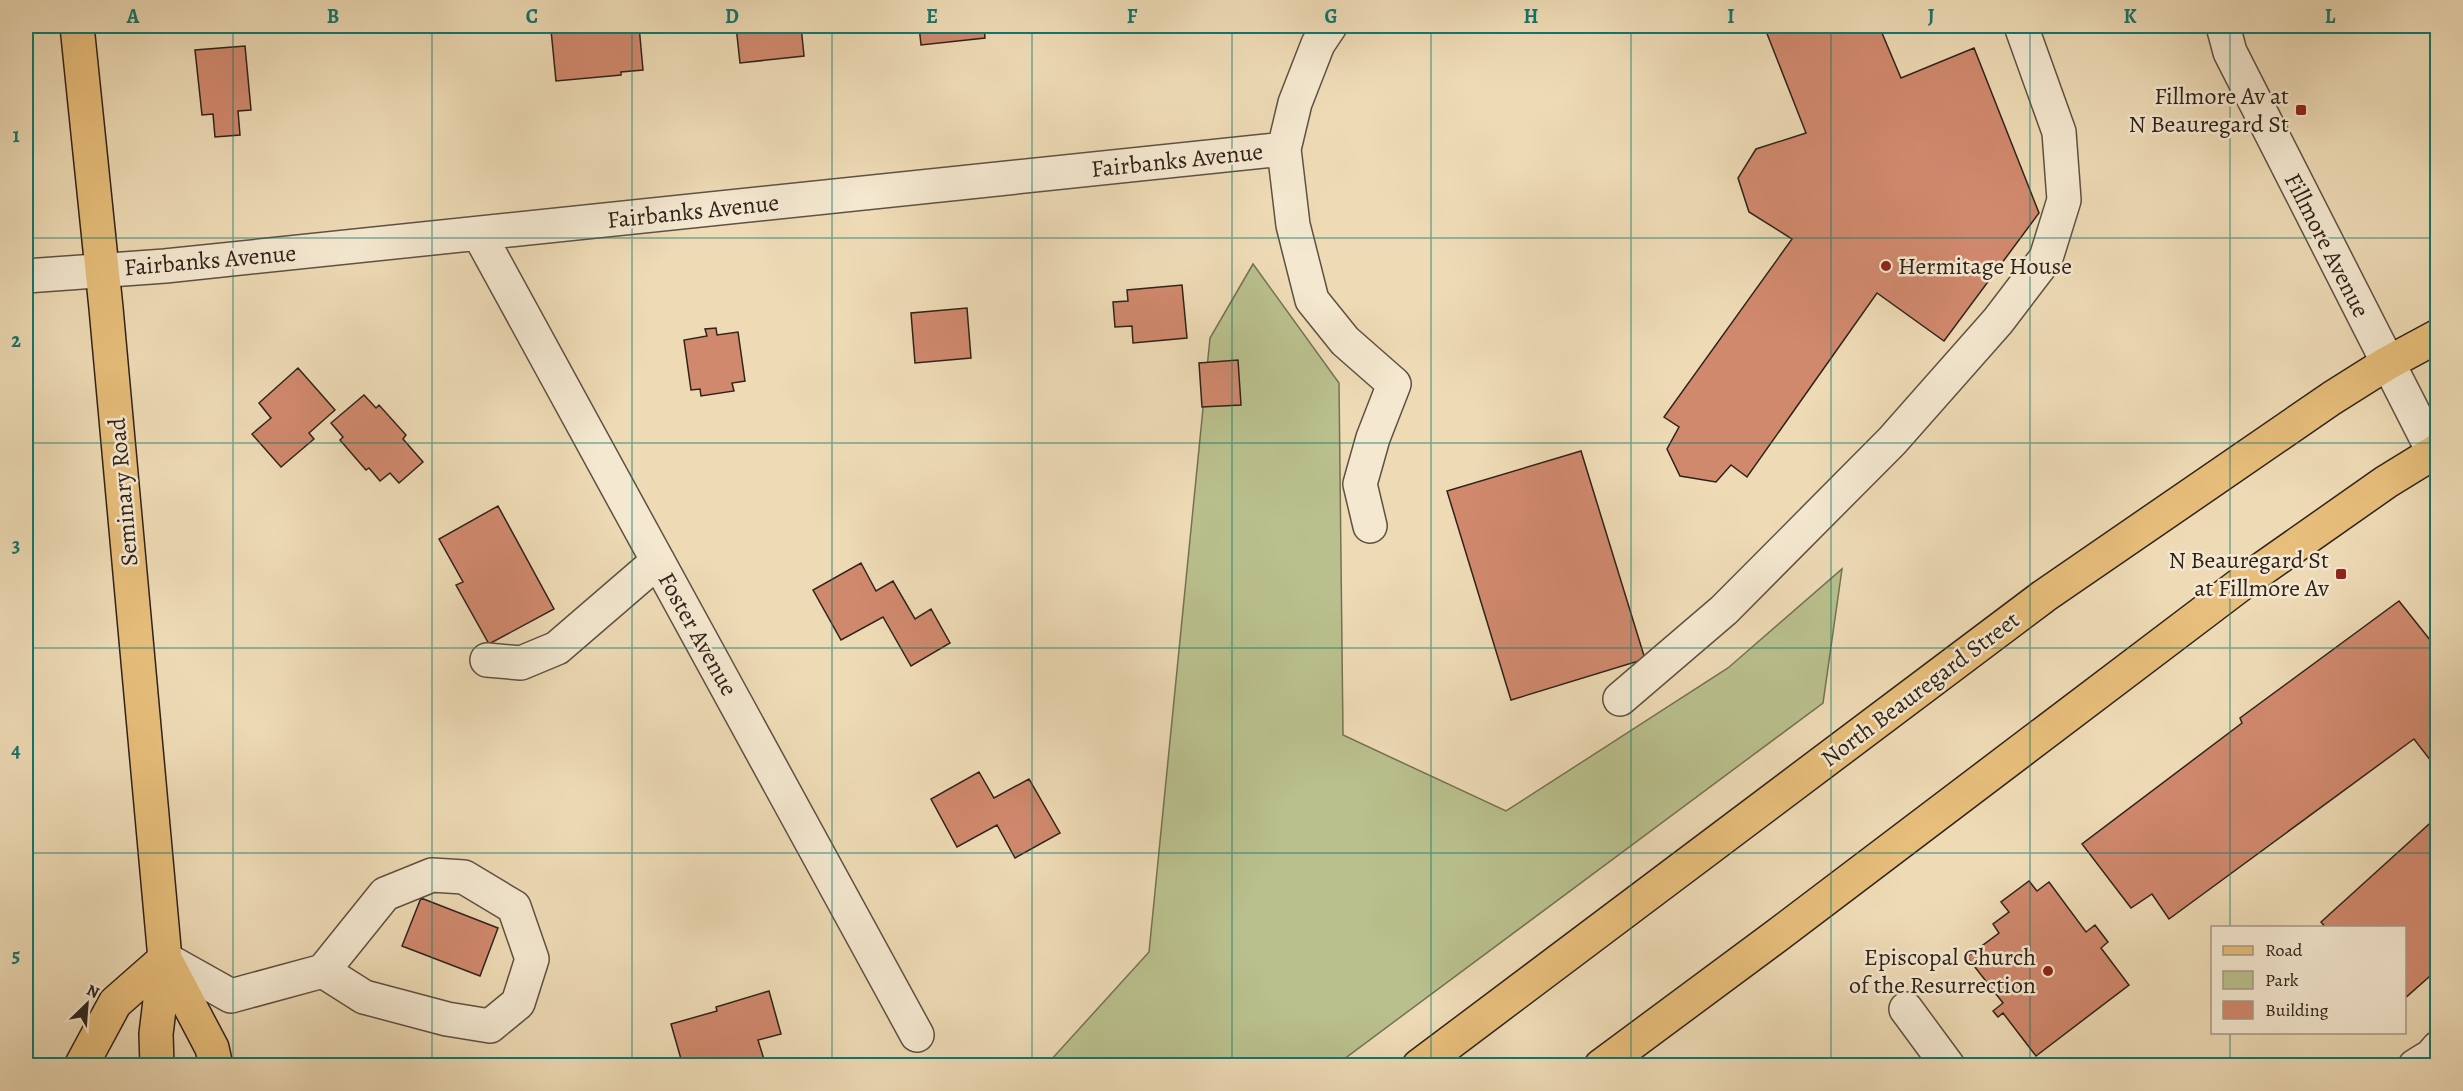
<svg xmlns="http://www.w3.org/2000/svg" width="2463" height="1091" font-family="Alegreya,serif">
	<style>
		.green { fill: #b9c08d; stroke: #747254; stroke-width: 1.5 }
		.building { fill: #d1896e; stroke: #2f231b; stroke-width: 1.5 }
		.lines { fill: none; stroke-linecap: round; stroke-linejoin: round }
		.minor-casing { stroke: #5f5142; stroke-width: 36 }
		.major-casing { stroke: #2f231b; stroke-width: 36 }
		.minor { stroke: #f4e8d0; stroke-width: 33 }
		.major { stroke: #e7be7b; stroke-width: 33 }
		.grid { fill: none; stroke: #0f766e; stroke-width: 1.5; stroke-opacity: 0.55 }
		.poi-dot { fill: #8f2418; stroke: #f4e8d0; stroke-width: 2 }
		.labels { text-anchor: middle; stroke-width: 5; stroke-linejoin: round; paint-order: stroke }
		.poi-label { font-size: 24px; fill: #2f231b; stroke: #f4e8d0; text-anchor: end }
		.street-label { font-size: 24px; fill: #2f231b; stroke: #f4e8d0 }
		.neatline { fill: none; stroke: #0f766e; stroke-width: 2 }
		.grid-label { font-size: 20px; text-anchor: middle; font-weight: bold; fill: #0f766e }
	</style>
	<rect width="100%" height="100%" fill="#eedbb6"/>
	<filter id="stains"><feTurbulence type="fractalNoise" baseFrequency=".00333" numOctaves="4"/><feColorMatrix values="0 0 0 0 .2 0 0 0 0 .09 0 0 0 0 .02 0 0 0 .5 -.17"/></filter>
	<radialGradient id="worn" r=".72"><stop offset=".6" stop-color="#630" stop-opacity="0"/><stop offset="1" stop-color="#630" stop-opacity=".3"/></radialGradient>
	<!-- green -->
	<path class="green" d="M1253,264L1339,383L1343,735L1506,811L1728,668L1842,569L1823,703L1344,1059L1328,1066H1041L1050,1061L1149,952L1210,338Z"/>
	<!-- building -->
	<path class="building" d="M601,26H639L643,70L621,72V75L556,81L551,30Z
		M703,26H729L730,29L703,32Z
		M736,26H801L804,56L740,63Z
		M919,26H984L985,38L921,45Z
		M1764,26H1879L1901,78L1974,48L2039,213L1944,341L1877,293L1747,477L1731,465L1716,482L1680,476L1667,449L1679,427L1664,417L1792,239L1749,212L1738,178L1756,149L1806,133Z
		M245,46L251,110L238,111L240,135L215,137L213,114L202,115L195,50Z
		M1182,285L1187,338L1133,343L1132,326L1115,327L1113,302L1128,301L1127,290Z
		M967,308L971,358L915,363L911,313Z
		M716,328L717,335L738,332L745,381L732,383L734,391L701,396L700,389L691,390L684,340L707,336L705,329Z
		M1238,360L1241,405L1202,407L1199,363Z
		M298,368L335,410L309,433L314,439L281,467L252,434L271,418L259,403Z
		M364,395L376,408L379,405L406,435L403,439L423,462L399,483L390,473L380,481L369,468L366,470L340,440L343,437L331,423Z
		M1581,451L1645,659L1511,700L1447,491Z
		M498,506L554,609L489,644L456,585L463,582L439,539Z
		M861,563L876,591L893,581L915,619L931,609L950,643L911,666L883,617L841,640L813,590Z
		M2399,601L2438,650V770L2414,739L2169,919L2152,894L2131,908L2082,844L2242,723L2240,718Z
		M979,772L994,798L1029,779L1060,833L1015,858L997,825L957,847L931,799Z
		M2438,816V969L2404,999V928H2326L2321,922Z
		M2029,881L2037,891L2049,882L2086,932L2095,925L2108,942L2101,948L2129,985L2036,1056L2003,1013L1998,1017L1993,1011L2003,1003L1967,957L1999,933L1993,924L2009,912L2001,902Z
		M421,898L498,928L480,976L402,946Z
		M769,991L781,1034L758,1040L766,1066H683L671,1024L717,1011L716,1007Z"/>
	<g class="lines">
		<defs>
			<path id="minor" d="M1330,26L1318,44L1295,103L1284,149L1293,225L1312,300L1345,341L1394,384L1373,438L1360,484L1370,526
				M2223,26L2230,52L2438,461
				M479,234L917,1035
				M26,276L165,266L1284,149
				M487,660L521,663L557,648L658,561
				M1620,699L1724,610L1892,441L1998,321L2046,258L2064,200L2059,132L2021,26
				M165,959L231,996L323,971L364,997L447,1019L490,1026L518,1003L532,959L514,907L464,877L432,875L385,894L323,971
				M1906,1009L1948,1066
				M2415,1066L2431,1056L2438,1048"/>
			<path id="major" d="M77,26L106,308L165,959L156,1034L157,1066
				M165,959L212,1048L216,1066
				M81,1066L115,1003L165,959
				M1419,1066L2044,596L2332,398L2386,364L2438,336
				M1601,1066L1775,937L2245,581L2386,482L2438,450"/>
		</defs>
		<!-- minor casing -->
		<use href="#minor" class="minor-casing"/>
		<!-- major casing -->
		<use href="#major" class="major-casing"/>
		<!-- minor -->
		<use href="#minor" class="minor"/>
		<!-- major -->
		<use href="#major" class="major"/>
	</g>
	<!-- grid -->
	<path class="grid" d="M233,26V1066M432,26V1066M632,26V1066M832,26V1066M1032,26V1066M1232,26V1066M1431,26V1066M1631,26V1066M1831,26V1066M2030,26V1066M2230,26V928M26,238H2438M26,443H2438M26,648H2438M26,853H2438M2230,1032V1066"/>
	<!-- markers -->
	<g class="poi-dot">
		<rect x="2295" y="104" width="12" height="12" rx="3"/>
		<circle cx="1886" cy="266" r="6"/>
		<rect x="2335" y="568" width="12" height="12" rx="3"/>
		<circle cx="2048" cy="971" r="6"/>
	</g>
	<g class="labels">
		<!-- poi labels -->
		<g class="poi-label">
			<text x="2289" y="104">Fillmore Av at<tspan x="2289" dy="28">N Beauregard St</tspan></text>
			<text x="1898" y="274" text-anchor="start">Hermitage House</text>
			<text x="2329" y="568">N Beauregard St<tspan x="2329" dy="28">at Fillmore Av</tspan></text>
			<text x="2036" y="965">Episcopal Church<tspan x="2036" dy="28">of the Resurrection</tspan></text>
		</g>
		<!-- street labels -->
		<g class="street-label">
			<text transform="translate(1177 160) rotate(-6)" y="8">Fairbanks Avenue</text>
			<text transform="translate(693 211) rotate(-6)" y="8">Fairbanks Avenue</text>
			<text transform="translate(2327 245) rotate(63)" y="8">Fillmore Avenue</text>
			<text transform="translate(210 260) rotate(-5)" y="8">Fairbanks Avenue</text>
			<text transform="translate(123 492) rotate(-95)" y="8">Seminary Road</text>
			<text transform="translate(698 634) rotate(61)" y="8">Foster Avenue</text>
			<text transform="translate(1920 689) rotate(-37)" y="8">North Beauregard Street</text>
		</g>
	</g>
	<!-- margin -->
	<rect width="2463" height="1091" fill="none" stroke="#eedbb6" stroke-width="66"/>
	<!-- legend -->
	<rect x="2211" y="926" width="195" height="108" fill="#f4e8d0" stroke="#a59988" stroke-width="1.5"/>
	<rect x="2223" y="946" width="30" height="9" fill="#e7be7b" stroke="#a59988" stroke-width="1.5"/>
	<text x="2265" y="956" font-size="18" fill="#2f231b">Road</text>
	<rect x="2223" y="971" width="30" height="18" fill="#b9c08d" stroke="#a59988" stroke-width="1.5"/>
	<text x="2265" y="986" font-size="18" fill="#2f231b">Park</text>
	<rect x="2223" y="1001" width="30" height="18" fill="#d1896e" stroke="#a59988" stroke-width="1.5"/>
	<text x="2265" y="1016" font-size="18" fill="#2f231b">Building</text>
	<!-- north arrow -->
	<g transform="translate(87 1004) rotate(25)" stroke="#f4e8d0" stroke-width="4.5" paint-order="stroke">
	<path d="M0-4.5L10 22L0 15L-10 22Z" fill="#2f231b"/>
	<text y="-9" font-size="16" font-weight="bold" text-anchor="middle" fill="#2f231b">N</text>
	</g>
	<rect x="33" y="33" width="2397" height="1025" class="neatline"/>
	<g class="grid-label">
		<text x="133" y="23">A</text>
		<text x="333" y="23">B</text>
		<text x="532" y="23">C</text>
		<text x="732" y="23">D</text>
		<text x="932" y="23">E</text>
		<text x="1132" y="23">F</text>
		<text x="1331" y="23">G</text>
		<text x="1531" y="23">H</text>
		<text x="1731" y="23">I</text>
		<text x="1931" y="23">J</text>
		<text x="2130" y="23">K</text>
		<text x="2330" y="23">L</text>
		<text x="16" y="142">1</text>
		<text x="16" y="347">2</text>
		<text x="16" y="552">3</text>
		<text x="16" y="757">4</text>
		<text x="16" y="962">5</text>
	</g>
	<rect width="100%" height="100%" filter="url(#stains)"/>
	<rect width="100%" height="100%" fill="url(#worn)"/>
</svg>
